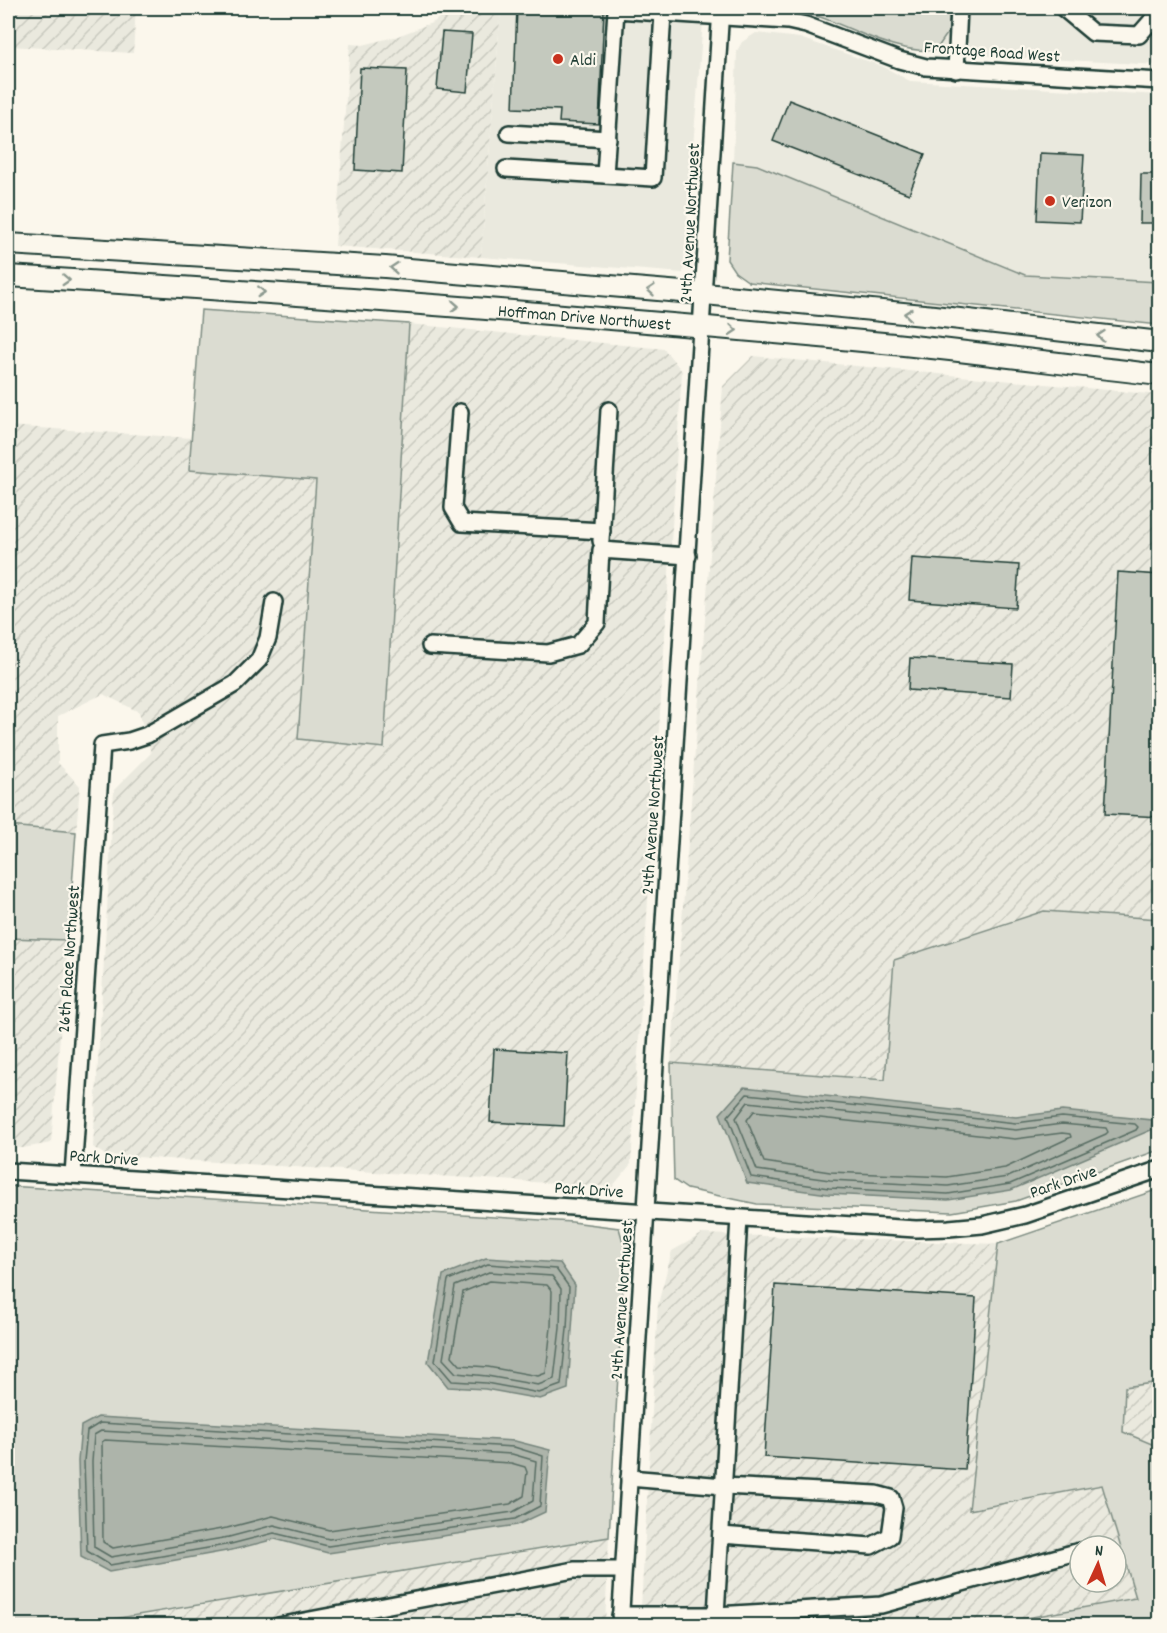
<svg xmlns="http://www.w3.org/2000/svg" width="1167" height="1633" font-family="Dekko,sans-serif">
	<defs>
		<pattern id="industrial-furrows" width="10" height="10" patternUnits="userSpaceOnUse" patternTransform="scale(1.5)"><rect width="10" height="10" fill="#eae9de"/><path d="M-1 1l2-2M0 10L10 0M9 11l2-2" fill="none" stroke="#c8c9bf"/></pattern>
	</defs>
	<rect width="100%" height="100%" fill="#fbf7ec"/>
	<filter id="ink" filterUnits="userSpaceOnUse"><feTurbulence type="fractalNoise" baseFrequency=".0167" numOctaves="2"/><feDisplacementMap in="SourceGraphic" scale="12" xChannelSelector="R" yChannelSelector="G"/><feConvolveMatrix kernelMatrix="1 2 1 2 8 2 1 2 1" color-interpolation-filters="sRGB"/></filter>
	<g filter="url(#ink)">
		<!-- built -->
		<g fill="#eae9de">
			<path d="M501 8H704L683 273 481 257Z"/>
			<path d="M949 8H1159V65L991 56 936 50 949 31Z"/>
			<path d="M756 33 800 38 882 66 910 81 1159 95V282L1025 275 757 165 733 162 737 51 742 42Z"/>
		</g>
		<!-- industrial -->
		<g fill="url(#industrial-furrows)" fill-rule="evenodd">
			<path d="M8 8H136L133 53 8 46Z"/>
			<path d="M451 8H501L481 257 335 246 350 44 363 45 398 36 434 22Z"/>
			<path d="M409 324 664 349 682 371 631 1164 612 1187 105 1155 93 1147 114 790 151 753 139 712 103 694 58 716V763L80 786 76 832 8 826V426L192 438 190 470 316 480 298 738 384 748Z"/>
			<path d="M753 356 1159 395V919L1044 911 886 1080 671 1063 723 386Z"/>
			<path d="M8 938 68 940 51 1143 23 1148 8 1147Z"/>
			<path d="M702 1234 998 1244 969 1509 1102 1485 1136 1599 989 1625 640 1626 658 1304 672 1251ZM1080 1546H1116V1582H1080Z"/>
			<path d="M1159 1382V1447L1123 1433 1125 1387Z"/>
			<path d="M609 1537 605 1625 77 1626 598 1540Z"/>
		</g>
		<!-- grass -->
		<g fill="#dbdcd1" stroke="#7d8c82" stroke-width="1.5">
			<path d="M779 8H949V31L936 50C897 54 857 30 820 17 807 12 792 10 779 8Z"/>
			<path d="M733 162 757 165 1025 275 1159 282V325L749 282 735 272 727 260Z"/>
			<path d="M201 310 409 324 384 748 298 739 316 480 189 470Z"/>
			<path d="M8 826 76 832 68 940 8 938Z"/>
			<path d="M1044 911 1159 919V1150L1016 1201 952 1212 757 1204 687 1189 674 1180 671 1063 885 1080 894 960Z"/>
			<path d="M8 1186 572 1222 619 1228 625 1249 609 1537 77 1625H8Z"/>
			<path d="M1159 1189V1382L1125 1387 1123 1432 1159 1447V1624L1150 1626 989 1625 1136 1598 1102 1485 969 1510 998 1244Z"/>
		</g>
		<!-- water -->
		<g fill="#adb4aa" stroke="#74847b" stroke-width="1.5">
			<path d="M744 1087 1016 1117 1062 1111 1152 1120 1151 1130 1011 1190 948 1200 828 1194 747 1183 720 1114Z"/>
			<path d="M486 1258 560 1263 575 1285 568 1389 540 1399 485 1389 448 1387 428 1362 443 1275Z"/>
			<path d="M98 1417 515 1441 550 1450 545 1512 517 1525 328 1553 275 1539 232 1550 109 1572 81 1557 78 1461 81 1426Z"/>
		</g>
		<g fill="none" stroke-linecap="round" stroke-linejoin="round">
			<!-- shore -->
			<g stroke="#586d63" stroke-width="1.5">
				<path d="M747 1094 1016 1123 1062 1117 1135 1124 1138 1127 1136 1130 1010 1184 948 1194 829 1188 751 1177 728 1116Z"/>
				<path d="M748 1102 1016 1130 1062 1124 1106 1128 1108 1132 1106 1134 1008 1177 948 1186 830 1180 757 1170 736 1118Z"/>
				<path d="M754 1111 1015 1139 1062 1133 1070 1134 1071 1137 1005 1168 947 1177 830 1172 764 1162 747 1120Z"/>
				<path d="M488 1264 556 1269 569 1287 567 1329 561 1385 539 1393 486 1383 452 1381 435 1361 448 1280Z"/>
				<path d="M489 1272 552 1276 561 1289 560 1328 554 1379 538 1385 487 1376 456 1373 443 1359 455 1286Z"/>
				<path d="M490 1281 547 1285 552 1291 551 1327 546 1373 538 1376 488 1367 460 1365 452 1356 463 1292Z"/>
				<path d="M100 1423 514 1447 543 1456 540 1506 515 1519 328 1546 274 1533 231 1544 110 1565 87 1551 84 1461 87 1431Z"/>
				<path d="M101 1431 512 1454 536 1461 533 1501 513 1512 329 1539 274 1525 229 1537 111 1557 94 1547 92 1462 94 1435Z"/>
				<path d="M105 1440 511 1463 525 1467 527 1472 524 1496 510 1504 329 1530 273 1516 227 1528 113 1548 103 1542 102 1442Z"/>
			</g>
		</g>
		<!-- building -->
		<g fill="#c4c9be" stroke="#1f3d34" stroke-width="1.5">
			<path d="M517 8 604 10 599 124 559 122 560 110 513 108Z"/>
			<path d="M442 32 472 34 467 92 437 89Z"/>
			<path d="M360 68 407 70 402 173 355 170Z"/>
			<path d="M789 100 925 154 909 194 773 141Z"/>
			<path d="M1040 153 1084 155 1080 222 1037 220Z"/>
			<path d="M1141 174H1160V223H1140Z"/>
			<path d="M912 558 1019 565 1016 608 909 600Z"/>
			<path d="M1118 572 1160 575V817L1105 814Z"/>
			<path d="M910 658 1013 664 1011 697 908 690Z"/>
			<path d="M494 1049 568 1053 564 1126 490 1122Z"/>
			<path d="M775 1285 976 1298 965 1470 764 1457Z"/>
		</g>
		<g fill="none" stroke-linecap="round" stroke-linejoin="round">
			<!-- minor casing -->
			<g stroke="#1f3d34" stroke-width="20">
				<g id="minor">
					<path d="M1063 8 1093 33 1139 35 1160 11"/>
					<path d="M956 70 959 8"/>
					<path d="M509 133 608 139"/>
					<path d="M506 169 653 178 663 13"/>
					<path d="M605 175 616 10 788 21 806 25 899 60 926 67 1160 81"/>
					<path d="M460 412 453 508 462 523 602 531"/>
					<path d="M601 541 609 410"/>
					<path d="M430 646 548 653 578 645 597 623 601 550 688 556"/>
					<path d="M8 1171 916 1229 949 1228 982 1225 1025 1215 1160 1169"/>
					<path d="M73 1175 102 745 129 741 147 735 235 684 259 660 268 638 274 602"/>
					<path d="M629 1478 724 1486 876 1494 891 1498 894 1508 890 1536 871 1546 721 1535"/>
					<path d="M620 1615H716L881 1605 1080 1551"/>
					<path d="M716 1615 739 1218"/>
					<path d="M278 1626 574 1570H623"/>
					<path d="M620 1626 721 8"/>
				</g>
			</g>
			<!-- major casing -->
			<g stroke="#1f3d34" stroke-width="24">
				<g id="major">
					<path d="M8 244 385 267 705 294 934 316 1160 342"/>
					<path id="s1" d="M8 276C303 294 599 316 894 344 983 353 1071 365 1160 375"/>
				</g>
			</g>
			<!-- minor -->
			<use href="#minor" stroke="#fbf7ec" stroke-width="15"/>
			<!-- major -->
			<use href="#major" stroke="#fbf7ec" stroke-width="20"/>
		</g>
		<!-- one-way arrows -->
		<defs><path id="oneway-chevron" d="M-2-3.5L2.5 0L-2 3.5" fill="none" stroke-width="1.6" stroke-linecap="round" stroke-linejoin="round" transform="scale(1.5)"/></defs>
		<g stroke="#8d9a90">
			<use href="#oneway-chevron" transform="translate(394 268) rotate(-175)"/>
			<use href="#oneway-chevron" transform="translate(66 280) rotate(3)"/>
			<use href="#oneway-chevron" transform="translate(651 290) rotate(-175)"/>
			<use href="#oneway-chevron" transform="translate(261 292) rotate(3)"/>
			<use href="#oneway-chevron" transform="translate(455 306) rotate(4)"/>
			<use href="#oneway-chevron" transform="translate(908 314) rotate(-174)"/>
			<use href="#oneway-chevron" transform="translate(733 330) rotate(5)"/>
			<use href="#oneway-chevron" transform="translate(1101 336) rotate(-174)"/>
		</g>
	</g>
	<!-- markers -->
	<g fill="#c8321e" stroke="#fbf7ec" stroke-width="2">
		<circle cx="558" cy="59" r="6"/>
		<circle cx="1050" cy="201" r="6"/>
	</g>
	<g text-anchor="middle" stroke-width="4.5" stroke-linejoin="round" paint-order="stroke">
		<!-- street labels -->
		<g font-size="18" fill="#1f3d34" stroke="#fbf7ec">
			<text transform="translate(992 51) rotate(4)" y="6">Frontage Road West</text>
			<text transform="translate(689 223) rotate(-87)" y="6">24th Avenue Northwest</text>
			<text dy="6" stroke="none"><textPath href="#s1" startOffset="578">Hoffman Drive Northwest</textPath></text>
			<text transform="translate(652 815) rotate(-86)" y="6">24th Avenue Northwest</text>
			<text transform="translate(68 959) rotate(-86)" y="6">26th Place Northwest</text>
			<text transform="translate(104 1157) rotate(4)" y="6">Park Drive</text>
			<text transform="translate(1063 1181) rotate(-19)" y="6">Park Drive</text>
			<text transform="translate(589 1189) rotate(4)" y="6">Park Drive</text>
			<text transform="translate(621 1300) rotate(-86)" y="6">24th Avenue Northwest</text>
		</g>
		<!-- poi labels -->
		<g font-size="18" fill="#1f3d34" stroke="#fbf7ec" text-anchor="start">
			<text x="570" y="65">Aldi</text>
			<text x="1062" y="207">Verizon</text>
		</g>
	</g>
	<!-- margin -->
	<rect width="1167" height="1633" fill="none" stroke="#fbf7ec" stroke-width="30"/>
	<rect x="15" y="15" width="1137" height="1603" fill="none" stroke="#1f3d34" stroke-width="2" filter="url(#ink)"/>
	<!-- north arrow -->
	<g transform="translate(1098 1564) rotate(4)"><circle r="28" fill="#fbf7ec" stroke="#a3ada2" stroke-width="1.5"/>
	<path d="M0-4.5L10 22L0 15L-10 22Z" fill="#c8321e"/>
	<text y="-9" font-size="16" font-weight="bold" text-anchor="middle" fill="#1f3d34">N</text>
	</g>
</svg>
